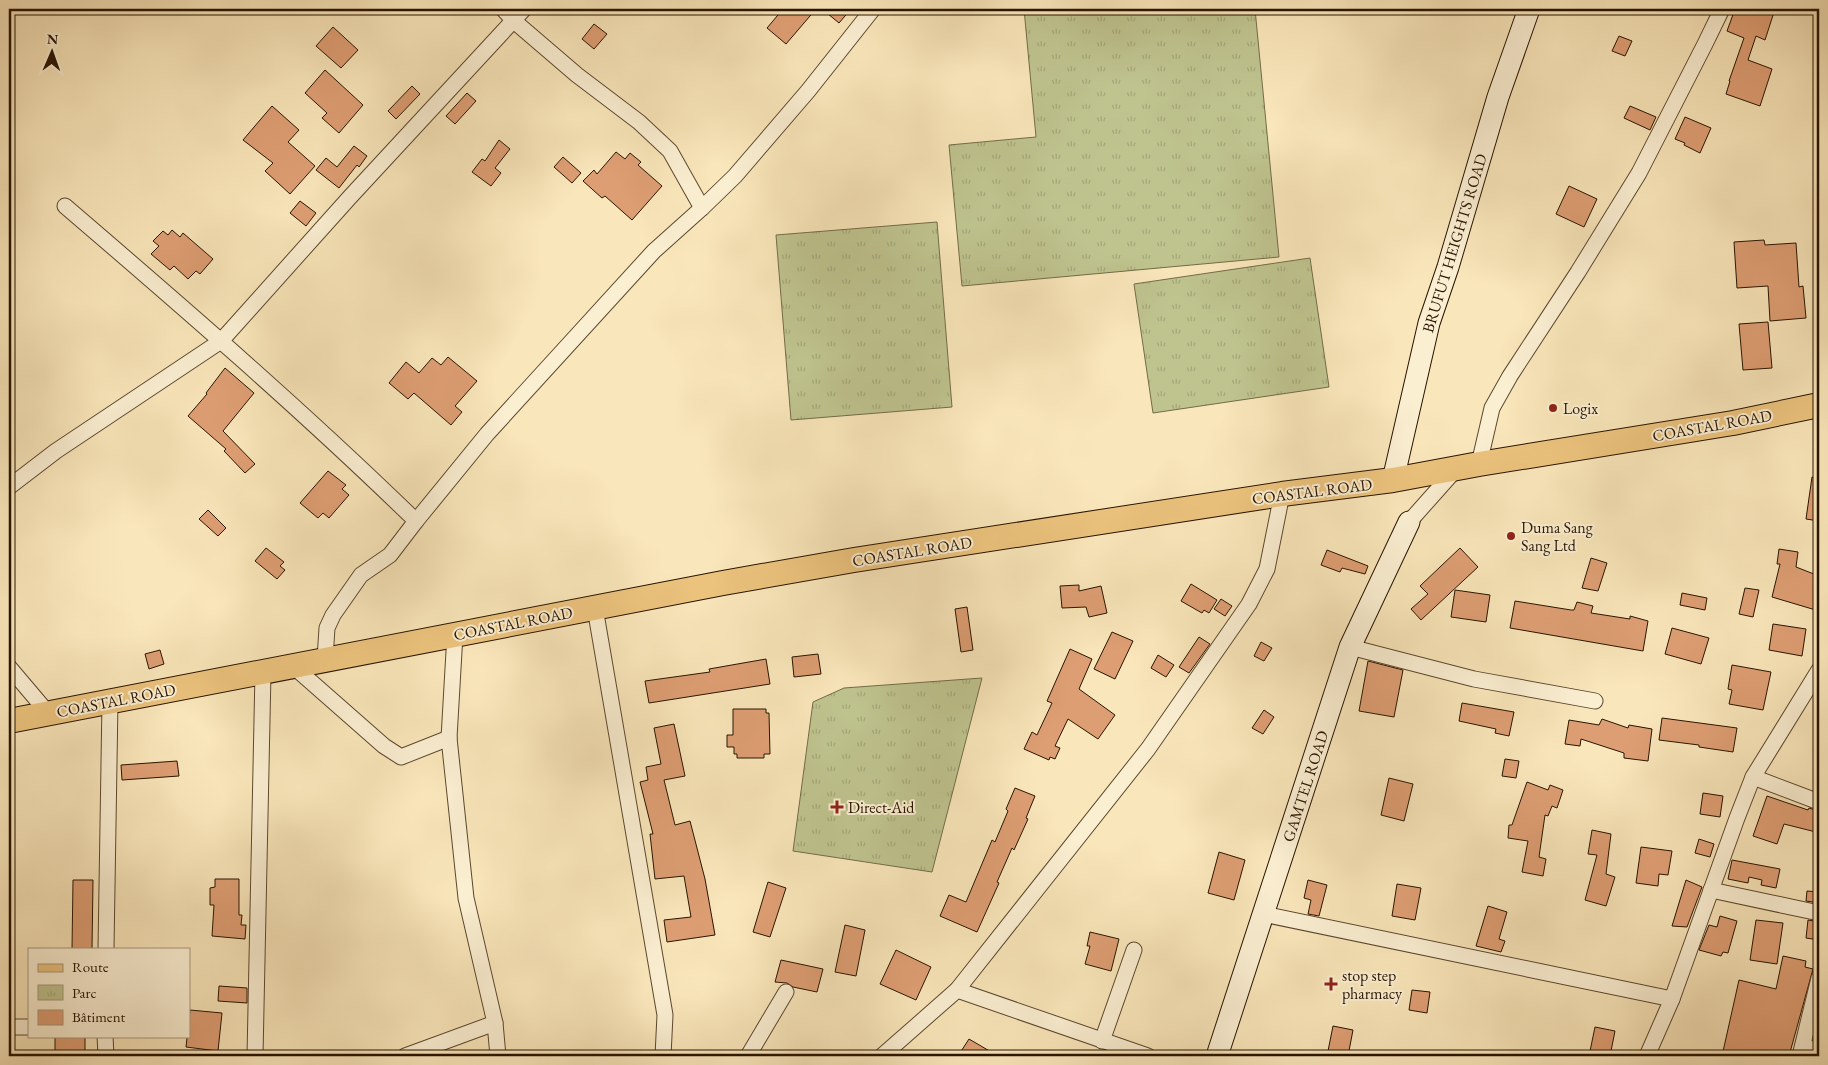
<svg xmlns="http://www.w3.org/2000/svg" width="1828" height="1065" font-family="'EB Garamond',serif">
	<defs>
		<pattern id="park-tufts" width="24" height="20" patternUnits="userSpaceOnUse" patternTransform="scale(1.25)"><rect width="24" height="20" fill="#bfc48f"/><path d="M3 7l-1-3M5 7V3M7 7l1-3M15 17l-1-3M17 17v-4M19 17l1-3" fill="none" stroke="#a4a87a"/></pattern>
	</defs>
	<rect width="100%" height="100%" fill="#f9e6ba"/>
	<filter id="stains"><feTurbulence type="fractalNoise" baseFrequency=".004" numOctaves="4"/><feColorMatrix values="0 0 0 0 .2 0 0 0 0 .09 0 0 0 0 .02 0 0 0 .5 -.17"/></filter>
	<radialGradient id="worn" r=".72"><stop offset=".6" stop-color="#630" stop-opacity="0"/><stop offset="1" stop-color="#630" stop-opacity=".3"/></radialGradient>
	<!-- park -->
	<g fill="url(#park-tufts)" stroke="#746c48">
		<path d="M1024 9H1255L1279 257 962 286 949 145 1036 137Z"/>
		<path d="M937 222 952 407 791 420 776 235Z"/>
		<path d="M1310 258 1329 387 1153 413 1134 284Z"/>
		<path d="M982 678 932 872 793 851 813 702 844 688Z"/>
	</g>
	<!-- building -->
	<g fill="#de9e73" stroke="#281400">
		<path d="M783 9H816L786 44 767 28Z"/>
		<path d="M822 9H851L839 23Z"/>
		<path d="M1735 9H1775L1765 40 1756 36 1748 60 1772 69 1760 106 1726 94 1730 81H1729L1744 38 1727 31Z"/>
		<path d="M594 24 607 34 594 49 582 39Z"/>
		<path d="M333 27 358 50 341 68 316 46Z"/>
		<path d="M1619 36 1632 41 1625 56 1612 51Z"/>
		<path d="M325 70 363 105 339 133 322 118 327 113 305 93Z"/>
		<path d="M412 86 420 94 396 119 388 111Z"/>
		<path d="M467 93 476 101 455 124 446 116Z"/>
		<path d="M272 106 299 130 288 142 315 166 290 194 265 171 273 163 243 140Z"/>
		<path d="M1630 106 1656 117 1650 130 1624 118Z"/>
		<path d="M1685 117 1711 128 1700 153 1684 145 1685 143 1675 139Z"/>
		<path d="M499 140 510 149 495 168 501 173 491 186 472 172 482 159 485 161Z"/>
		<path d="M354 146 367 156 359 167 357 165 339 188 316 170 326 158 337 167Z"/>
		<path d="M616 152 625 159 630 153 641 162 638 165 662 186 632 220 605 196 602 198 583 181 594 170 597 174Z"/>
		<path d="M563 157 581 173 572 183 554 167Z"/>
		<path d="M1569 186 1597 199 1584 227 1556 214Z"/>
		<path d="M300 201 316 213 306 226 290 213Z"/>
		<path d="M172 230 180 237 183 233 213 259 200 274 196 271 188 279 174 266 170 270 151 254 159 246 153 241 163 231 168 235Z"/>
		<path d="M1764 240 1765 245 1796 243 1799 287 1803 286 1806 318 1770 321 1768 286 1737 288 1734 242Z"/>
		<path d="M1768 322 1772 368 1743 370 1739 324Z"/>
		<path d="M448 357 477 381 455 406 462 412 451 425 414 393 408 399 389 383 406 362 419 373 432 358 441 365Z"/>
		<path d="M225 368 254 393 223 431 255 464 245 473 224 451 226 449 188 416 207 394 206 393Z"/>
		<path d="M328 471 346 485 342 489 349 495 329 518 323 513 318 518 300 503Z"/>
		<path d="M1812 477 1819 478V521L1806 519Z"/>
		<path d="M208 510 226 528 218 536 199 519Z"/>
		<path d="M266 548 284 562 280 566 285 570 277 579 255 561Z"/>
		<path d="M1460 548 1478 567 1421 620 1411 609 1428 594 1420 586Z"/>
		<path d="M1779 549 1798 552 1796 567 1819 576V611L1772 597 1780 564H1777Z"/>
		<path d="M1327 550 1368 566 1365 574 1342 568 1340 572 1321 565Z"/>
		<path d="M1591 558 1607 563 1598 591 1582 588Z"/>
		<path d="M1191 584 1217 600 1209 613 1204 610 1202 613 1181 601Z"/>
		<path d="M1079 585V591L1101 586 1107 613 1089 617 1086 607 1062 608 1060 586Z"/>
		<path d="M1745 588 1759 590 1753 617 1739 614Z"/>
		<path d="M1455 590 1490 595 1486 622 1451 617Z"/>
		<path d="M1682 593 1707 598 1705 610 1680 605Z"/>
		<path d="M1221 599 1232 606 1225 616 1214 609Z"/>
		<path d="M1515 601 1571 610H1574L1577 602 1593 606 1591 613 1630 619V616L1648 621 1643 651 1510 628Z"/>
		<path d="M967 607 973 650 961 652 955 609Z"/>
		<path d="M1773 624 1806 629 1802 656 1769 650Z"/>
		<path d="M1672 628 1709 638 1701 664 1665 654Z"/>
		<path d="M1112 632 1133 641 1115 679 1094 669Z"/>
		<path d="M1199 637 1210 644 1189 673 1179 667Z"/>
		<path d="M1261 642 1272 648 1264 661 1254 656Z"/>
		<path d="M1070 649 1092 659 1079 689 1115 715 1098 739 1068 719 1055 746 1060 748 1055 759 1050 757 1049 760 1024 749 1032 732 1037 735 1052 703 1047 701Z"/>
		<path d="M160 650 164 664 149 669 145 654Z"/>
		<path d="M818 654 821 674 794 677 792 657Z"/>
		<path d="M1158 655 1174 665 1166 677 1151 668Z"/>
		<path d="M766 659 770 684 649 703 645 681 710 672 709 669Z"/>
		<path d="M1368 661 1403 670 1394 717 1359 711Z"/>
		<path d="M1732 665 1771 672 1763 710 1729 704 1732 690 1728 689Z"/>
		<path d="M1462 703 1514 712 1509 736 1495 733 1496 729 1459 721Z"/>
		<path d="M733 709H766V713H769L770 754H764V758H737V754H734V747H727V735H733Z"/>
		<path d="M1264 710 1274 717 1263 734 1252 728Z"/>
		<path d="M1662 718 1737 728 1733 752 1699 747V745L1659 740Z"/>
		<path d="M1602 719 1628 728 1629 725 1652 729 1648 761 1624 758V753L1581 739 1580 746 1565 744 1569 720 1599 725Z"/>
		<path d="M674 724 685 776 664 780 675 825 690 821 705 879 715 935 667 942 664 920 691 917 684 876 655 879 650 834H653L640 782 648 780 646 767 661 764 654 728Z"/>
		<path d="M1505 759 1519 761 1516 778 1502 776Z"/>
		<path d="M177 761 179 776 122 780 121 765Z"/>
		<path d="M1389 778 1413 784 1404 821 1381 815Z"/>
		<path d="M1527 782 1548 790 1550 785 1563 790 1557 808 1552 806 1548 816 1545 815 1539 857 1546 859 1543 876 1522 872 1528 841 1508 838 1509 825H1512Z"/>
		<path d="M1015 788 1035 796 1026 818 1028 819 1014 850 1012 848 997 882 999 883 977 932 940 916 949 895 966 902 992 840 995 842 1008 811 1006 809Z"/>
		<path d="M1703 793 1723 796 1720 817 1700 814Z"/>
		<path d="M1767 796 1808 810 1809 808 1819 811 1816 832 1784 824 1777 844 1753 836Z"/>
		<path d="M1592 830 1611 834 1606 874 1615 877 1606 906 1585 900 1597 855 1588 854Z"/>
		<path d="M1699 839 1714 844 1710 857 1695 853Z"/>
		<path d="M1641 847 1672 851 1668 875 1659 874 1658 886 1636 883Z"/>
		<path d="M1219 852 1245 860 1234 900 1208 893Z"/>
		<path d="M1732 860 1780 869 1776 888 1761 885 1762 880 1749 877 1748 883 1728 879Z"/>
		<path d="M215 879H239V915H242L241 925H246L245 939 212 936 214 905H210V888L215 887Z"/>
		<path d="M73 880H93L92 949H72Z"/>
		<path d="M1308 880 1327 885 1319 916 1308 914 1311 900 1304 898Z"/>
		<path d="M1686 880 1702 887 1687 927 1672 926Z"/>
		<path d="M768 882 786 888 770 937 753 932Z"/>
		<path d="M1397 884 1421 888 1415 920 1392 916Z"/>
		<path d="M1807 891 1819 892V903L1806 901Z"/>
		<path d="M1488 906 1507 912 1499 939 1505 941 1501 952 1476 946Z"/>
		<path d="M1720 916 1737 921 1728 953 1723 952 1721 956 1699 950 1709 925 1717 927Z"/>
		<path d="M1756 920 1783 923 1777 964 1750 960Z"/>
		<path d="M1808 920 1819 922V940L1806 938Z"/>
		<path d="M845 925 865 930 856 976 835 972Z"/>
		<path d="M1090 932 1119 939 1111 971 1085 964 1090 946H1087Z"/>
		<path d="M896 950 931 967 916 1000 880 984Z"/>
		<path d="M1783 956 1806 961 1805 967 1813 969 1789 1056H1722L1739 980 1776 989Z"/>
		<path d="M781 960 823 969 817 992 793 987 787 983 775 982Z"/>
		<path d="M219 986 247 988V1003L218 1001Z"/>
		<path d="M1412 990 1430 992 1427 1013 1409 1010Z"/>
		<path d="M190 1010 222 1013 218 1051 186 1047Z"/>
		<path d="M1333 1026 1353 1030 1348 1056H1327Z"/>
		<path d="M1595 1027 1615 1031 1610 1056H1589Z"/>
		<rect x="55" y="1036" width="30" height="20"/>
		<path d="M969 1039 998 1056H958Z"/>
	</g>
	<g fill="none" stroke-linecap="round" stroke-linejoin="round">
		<!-- street casing -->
		<g stroke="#5c482e" stroke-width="17">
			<g id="street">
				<path d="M503 9 514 21 577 75 639 122 670 151 702 208"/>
				<path d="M65 206C184 308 303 411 416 521L390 555 361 575 333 615 327 628 325 659"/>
				<path d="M1479 464 1492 408 1510 376 1578 272 1639 173 1705 44 1722 9"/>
				<path d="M9 487 56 451 221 341 350 197 524 9"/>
				<path d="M416 521 487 434 654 251 702 208 735 176 808 91 873 9"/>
				<path d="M1409 522 1457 468"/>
				<path d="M595 608 665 1015 663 1056"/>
				<path d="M455 634 449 738 466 898 495 1023 498 1056"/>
				<path d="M1350 647 1474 679 1595 701"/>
				<path d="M293 666 384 746 401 757 449 738"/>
				<path d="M9 667 48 713"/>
				<path d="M1753 777 1819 802"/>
				<path d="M1711 890 1819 913"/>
				<path d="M1263 914 1672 999"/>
				<path d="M106 949 110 701"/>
				<path d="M957 990 1148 1056"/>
				<path d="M9 1027H29"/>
				<path d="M105 1036 106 1056"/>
				<path d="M1102 1041 1134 950"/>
				<path d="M1803 1045 1819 1053"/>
				<path d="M255 1056 263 672"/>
				<path d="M405 1056 495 1023"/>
				<path d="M748 1056 786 992"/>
				<path d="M882 1056 957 990 1148 749 1249 604 1267 569 1282 494"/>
				<path d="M1647 1056 1672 999 1737 818 1753 777 1819 670"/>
				<path d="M1800 1056 1819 978"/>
			</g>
		</g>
		<!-- secondary casing -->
		<g stroke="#281400" stroke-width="23">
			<g id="secondary">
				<path d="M1393 480 1429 323 1448 267 1498 97 1529 9"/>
				<path d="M1217 1056 1350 647 1409 522"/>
			</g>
		</g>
		<!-- primary casing -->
		<g stroke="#281400" stroke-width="26">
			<path id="primary" d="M9 721 723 583 854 560 1282 494 1393 480 1479 464 1733 423 1819 405"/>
		</g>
		<!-- street -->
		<use href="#street" stroke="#fbefd2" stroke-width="15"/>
		<!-- secondary -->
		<use href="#secondary" stroke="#fbefd2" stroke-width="21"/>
		<!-- primary -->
		<use href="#primary" stroke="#ecc37d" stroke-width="24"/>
	</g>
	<!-- markers -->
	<g fill="#8f2418" stroke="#fbefd2" stroke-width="2">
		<circle cx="1553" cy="408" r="5"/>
		<circle cx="1511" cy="536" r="5"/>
		<path d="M834.5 799.5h5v5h5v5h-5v5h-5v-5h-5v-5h5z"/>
		<path d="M1328.5 976.5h5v5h5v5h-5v5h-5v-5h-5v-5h5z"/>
	</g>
	<g text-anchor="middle" stroke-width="4" stroke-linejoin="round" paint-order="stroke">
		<!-- street labels -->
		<g font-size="16" fill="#281400" stroke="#fbefd2">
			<text transform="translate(1454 243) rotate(-73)" y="6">BRUFUT HEIGHTS ROAD</text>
			<text transform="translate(1712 425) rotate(-10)" y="6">COASTAL ROAD</text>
			<text transform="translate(1312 491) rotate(-7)" y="6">COASTAL ROAD</text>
			<text transform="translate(912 551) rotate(-9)" y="6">COASTAL ROAD</text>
			<text transform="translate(513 623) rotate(-11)" y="6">COASTAL ROAD</text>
			<text transform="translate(116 700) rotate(-11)" y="6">COASTAL ROAD</text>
			<text transform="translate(1305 786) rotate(-72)" y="6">GAMTEL ROAD</text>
		</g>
		<!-- poi labels -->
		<g font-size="16" fill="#281400" stroke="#fbefd2" text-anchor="start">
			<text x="1563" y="414">Logix</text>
			<text x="1521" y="533">Duma Sang<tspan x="1521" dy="18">Sang Ltd</tspan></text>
			<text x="848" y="813">Direct-Aid</text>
			<text x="1342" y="981">stop step<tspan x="1342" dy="18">pharmacy</tspan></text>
		</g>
	</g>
	<!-- margin -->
	<rect width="1828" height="1065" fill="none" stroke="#f9e6ba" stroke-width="30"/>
	<rect x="10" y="10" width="1808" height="1045" fill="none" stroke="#281400" stroke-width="2.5"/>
	<rect x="15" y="15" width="1798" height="1035" fill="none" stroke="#281400"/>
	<!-- legend -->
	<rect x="28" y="948" width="162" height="90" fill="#fbefd2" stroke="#a7977e"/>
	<rect x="38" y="964" width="25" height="8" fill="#ecc37d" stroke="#a7977e"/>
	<text x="72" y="972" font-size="15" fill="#281400">Route</text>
	<rect x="38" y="985" width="25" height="15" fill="url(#park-tufts)" stroke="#a7977e"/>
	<text x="72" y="998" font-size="15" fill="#281400">Parc</text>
	<rect x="38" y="1010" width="25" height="15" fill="#de9e73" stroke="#a7977e"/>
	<text x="72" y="1022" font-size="15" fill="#281400">Bâtiment</text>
	<!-- north arrow -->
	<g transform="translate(52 52) rotate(2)" stroke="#fbefd2" stroke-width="4" paint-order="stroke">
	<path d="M0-4L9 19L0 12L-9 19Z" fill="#281400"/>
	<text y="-8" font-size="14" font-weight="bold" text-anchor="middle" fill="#281400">N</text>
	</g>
	<rect width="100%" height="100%" filter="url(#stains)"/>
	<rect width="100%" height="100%" fill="url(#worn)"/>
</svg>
